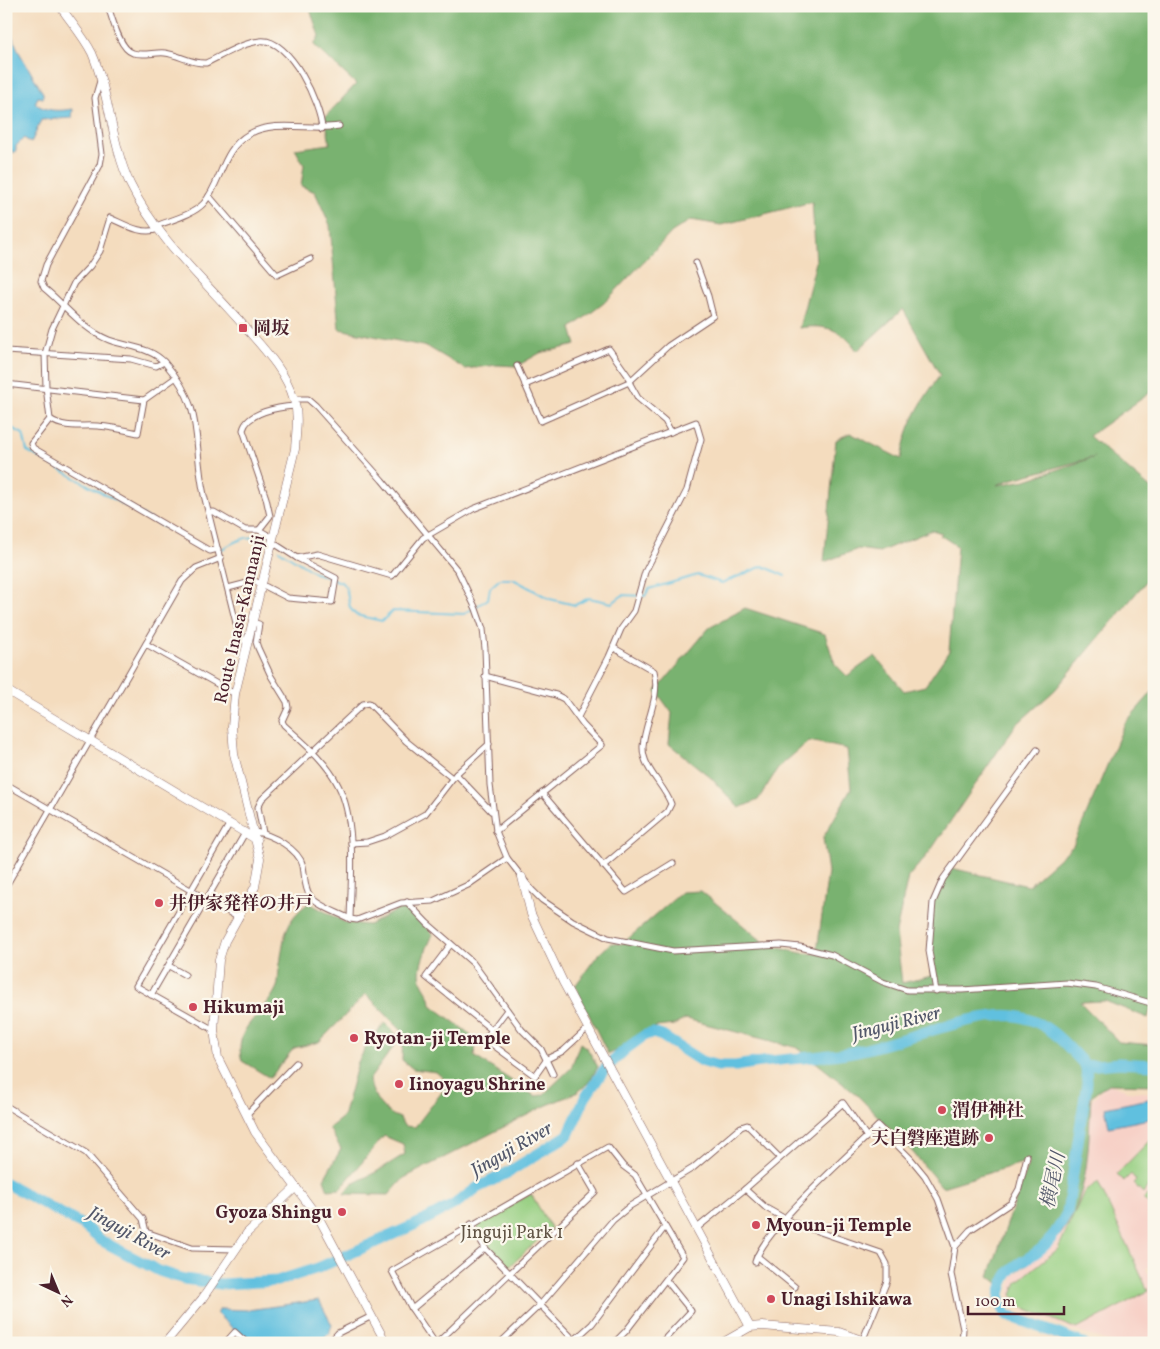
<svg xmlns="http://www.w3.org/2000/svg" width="1160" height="1349" font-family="Vollkorn,'Noto Serif JP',serif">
	<rect width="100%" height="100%" fill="#fbf7ec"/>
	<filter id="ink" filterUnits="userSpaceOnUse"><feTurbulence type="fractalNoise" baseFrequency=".02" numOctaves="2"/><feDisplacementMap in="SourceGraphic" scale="10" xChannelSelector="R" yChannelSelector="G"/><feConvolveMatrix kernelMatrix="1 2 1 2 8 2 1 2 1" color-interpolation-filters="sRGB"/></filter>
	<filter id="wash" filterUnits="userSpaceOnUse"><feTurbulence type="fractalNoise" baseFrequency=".0096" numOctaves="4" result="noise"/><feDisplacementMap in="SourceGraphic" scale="20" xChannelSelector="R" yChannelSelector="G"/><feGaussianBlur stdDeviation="1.12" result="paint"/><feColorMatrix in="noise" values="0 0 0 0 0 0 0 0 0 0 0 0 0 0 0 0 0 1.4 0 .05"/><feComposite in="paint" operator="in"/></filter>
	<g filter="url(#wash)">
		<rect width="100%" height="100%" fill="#f4dcbe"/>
		<!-- built -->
		<path fill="#f7d1c7" d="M1109 1084 1128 1091 1154 1093V1266L1146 1268 1154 1287V1343H1114L1068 1329 1018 1307 1009 1294 1013 1276 1054 1242 1073 1216 1092 1099Z"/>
		<!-- green -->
		<g fill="#97cf82" stroke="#707756">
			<path d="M1154 1136V1203L1150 1206 1143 1199 1151 1192 1147 1188 1143 1193 1133 1183 1136 1180 1131 1174 1124 1181 1117 1174Z"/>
			<path d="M1098 1182 1148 1291 1077 1329 1022 1307 1012 1295 1017 1282 1058 1249 1084 1192Z"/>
			<path d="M531 1194 551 1228 509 1267 488 1246 476 1225Z"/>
		</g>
		<!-- forest -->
		<g fill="#79b270" stroke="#62684e" fill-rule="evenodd">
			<path d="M309 6H1154V390L1089 436 1154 491V579H1148L1055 690 1015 726 929 853 908 877 896 932 902 983 932 976 929 947 933 902 951 868 1028 886 1073 846 1125 723 1154 690V997L1148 1018 1105 1001 1080 1002 1119 1042 1154 1045V1085L1109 1084 1091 1096C1088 1144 1091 1204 1054 1242 1039 1258 1017 1270 999 1284L989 1276 1029 1161 942 1187 910 1149 857 1095 798 1048 686 1019 674 1025 656 1027 638 1036 628 1047 608 1054 575 986 597 956 611 943 622 944 682 892 701 891 767 945 801 953 823 954 817 951 828 872 823 838 851 789 847 749 809 741 779 767 758 800 739 808 710 777 669 744 672 713 656 691 709 628 745 608 825 634 835 664 847 676 875 656 904 691 925 686 949 651 957 546 940 535 942 533 932 530 879 552 858 549 824 562 836 440 850 433 901 459C907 423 920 404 940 375L903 309 857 351C843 329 824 324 799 328L816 262 812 202 721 225 691 220 672 232 604 303 571 328 576 345 540 353 517 366 497 365 465 369 428 347 339 329 330 225 315 192 301 186 304 165 295 149 330 144 325 117 356 84 314 45 319 36ZM1095 457 1026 480 997 485 1009 480Z"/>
			<path d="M309 903 346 923 369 925 406 905 433 934C428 947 417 965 421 980 424 989 431 994 431 1005L466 1031 477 1042 474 1056 535 1096 543 1095 571 1068 580 1043 587 1048 598 1067 589 1082 578 1092 545 1106 404 1178 389 1195 344 1194 352 1184 376 1172 405 1154 403 1144 384 1136 340 1189 328 1190 324 1179 341 1149 329 1128 343 1117 358 1062 370 1040 385 1023 400 1038 369 1080C374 1098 382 1112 400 1118L404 1126 415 1127 449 1083 436 1072 413 1069 402 1060 403 1032 366 994 319 1042 294 1048 270 1078 242 1061C232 1026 263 1017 276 989 279 984 278 976 279 970 284 942 282 921 309 903Z"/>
		</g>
		<!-- water -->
		<g fill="#60c0df" stroke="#557085">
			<path d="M6 22 19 52 43 93V98L38 97 35 103C45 112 61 111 73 109L72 118 41 120 31 143 24 138 16 146V151L13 153 11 149 10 156H6V113L11 93 6 70Z"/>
			<path d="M1154 1098V1118L1109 1127 1105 1108Z"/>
			<path d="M319 1300 332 1325 329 1333 320 1343H249L217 1314 220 1309 248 1310Z"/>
		</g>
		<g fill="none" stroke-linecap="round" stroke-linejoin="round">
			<!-- stream -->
			<g stroke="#60c0df" stroke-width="2">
				<path d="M6 425 23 434 27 451 165 528"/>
				<path d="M220 550C235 542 250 531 266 542"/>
				<path d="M279 550 315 573 341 582 346 587 350 608 356 615 382 621 393 611 464 614 488 599 490 588 500 579H513L550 599 575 605 589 598 612 603 623 595 645 596 649 589 698 575 722 583 763 566 785 576"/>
			</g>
			<!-- river -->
			<g stroke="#60c0df" stroke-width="11">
				<path d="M6 1183 84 1226 102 1241 159 1271 184 1279 221 1284 277 1281 318 1268 423 1221 455 1204 477 1188 507 1173 568 1135 585 1098 604 1070 626 1049 645 1035 653 1033 662 1036 701 1061 718 1066H736C776 1058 817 1059 857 1051 901 1043 981 1008 1021 1017 1051 1024 1066 1045 1086 1066L1119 1063 1154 1065"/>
				<path d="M1082 1343 1007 1315C1000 1305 998 1299 1002 1287 1009 1262 1025 1263 1042 1248 1053 1239 1060 1225 1067 1213L1087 1083 1086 1066"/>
			</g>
		</g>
	</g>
	<g filter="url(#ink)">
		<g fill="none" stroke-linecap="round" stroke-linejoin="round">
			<!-- street casing -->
			<g stroke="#86615e" stroke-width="7">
				<g id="street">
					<path d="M108 6C112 18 120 50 133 53 143 56 155 52 165 53 180 55 191 64 206 63 223 55 242 43 260 41 290 37 321 105 322 129"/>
					<path d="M100 81 95 98 102 154 100 165 46 265 41 281 44 288C65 305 83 330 109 340 128 347 151 347 165 363 206 410 192 441 204 495 215 540 227 586 238 631L247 645"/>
					<path d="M209 196 277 275 311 259"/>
					<path d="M156 226C171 220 193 215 204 203 222 181 222 149 249 134 276 119 310 131 339 126"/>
					<path d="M158 229C143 236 124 224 110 218L100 251 90 266 74 283 52 329 45 354 46 387 50 419 31 443 33 448 210 551 218 549"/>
					<path d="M6 351 131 359 156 366 164 362"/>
					<path d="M517 366 541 421 629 382"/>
					<path d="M6 384 144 400 175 378"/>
					<path d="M525 385 609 349 631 380"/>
					<path d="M294 399H308L316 406 382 480 458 571 476 609 483 629 485 649 490 785 496 831 507 858 532 890 542 900 573 921 608 938 673 951 781 945 800 947 832 955 883 982 907 990H962L1067 983 1096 987 1154 1004"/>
					<path d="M50 419C65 429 80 425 97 426 111 427 125 430 138 433L144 400"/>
					<path d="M671 432 665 421 638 398 629 382 668 346 713 316 708 296 696 263"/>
					<path d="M209 512H214L245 530H259"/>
					<path d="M273 538 259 530 270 516 266 498 243 430C247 412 279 407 295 406"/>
					<path d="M272 542 297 558 317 554 392 576 423 538 473 509 696 422 701 439 687 490 645 572 634 611 621 629 609 657 578 717"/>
					<path d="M228 588 255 581 288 598 332 602 336 578 297 558"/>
					<path d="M252 622 259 624 256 642 258 648 271 676 287 702 288 708 282 721 284 725C304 743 326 761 338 785 357 821 351 880 350 919"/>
					<path d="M146 644 235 694"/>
					<path d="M485 676 556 695 564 699 583 725 602 745 496 831"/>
					<path d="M456 774 491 811"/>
					<path d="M6 784 239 918"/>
					<path d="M542 793 626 892 673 863"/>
					<path d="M255 832C271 834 299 849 303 866 305 876 304 887 310 896 317 906 339 913 350 919L357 920 401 903 433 901 468 885 507 858"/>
					<path d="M263 833 258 807 262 799 363 704 369 703 406 741 452 778"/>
					<path d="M351 843 367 842 385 836 425 814 456 774 489 744"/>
					<path d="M603 866 667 812 671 804C664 784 642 769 643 746 645 721 661 697 654 671L614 648"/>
					<path d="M6 886 182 581 196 568 221 558"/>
					<path d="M407 902 427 923 473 963 522 1030 541 1049 553 1074"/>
					<path d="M451 944 426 977 492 1030"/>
					<path d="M169 966 185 975"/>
					<path d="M936 991 929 951 933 902 943 879 1037 750"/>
					<path d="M151 995 245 833"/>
					<path d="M507 1010 485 1039 535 1076 547 1059 563 1051 588 1028"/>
					<path d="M214 1030 136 986 230 823"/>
					<path d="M6 1106 86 1153 143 1219 146 1232 192 1248 235 1249"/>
					<path d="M246 1115 296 1063"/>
					<path d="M745 1189 843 1103 867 1137"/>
					<path d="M471 1224 485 1248 577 1343"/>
					<path d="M697 1228 745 1189 766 1208 791 1222 881 1253 887 1264V1281L863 1339"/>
					<path d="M955 1247 970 1230 1011 1203 1019 1189 1027 1156"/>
					<path d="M757 1256 795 1287"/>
					<path d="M755 1262C764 1229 850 1154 878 1126L911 1159 925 1176 938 1199 955 1247 951 1274 963 1329 962 1343"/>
					<path d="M412 1309 485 1248"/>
					<path d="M225 1343 235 1332 247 1343"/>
					<path d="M329 1343 338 1333 372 1316"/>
					<path d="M435 1343 412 1309 392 1271 608 1147 623 1166 635 1175 683 1257 626 1331 614 1343"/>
					<path d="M437 1343 595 1192 578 1163"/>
					<path d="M500 1343 540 1305 613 1220 630 1206 693 1168 741 1127 747 1125 780 1158"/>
					<path d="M571 1343 592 1324 665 1227"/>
					<path d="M661 1343 691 1311 666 1280"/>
				</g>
			</g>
			<!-- secondary casing -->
			<g stroke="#86615e" stroke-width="9">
				<g id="secondary">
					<path d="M60 6C70 21 84 37 92 53 110 95 111 143 130 184 156 238 205 281 244 326 263 348 286 371 294 400 299 416 296 433 295 449L235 694 232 727 234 754 260 859 255 887 225 941 219 960 214 1030 218 1058 255 1132 320 1220 386 1343"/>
					<path d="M6 690 257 840"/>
					<path d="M522 877 531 914 563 982 750 1327"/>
					<path d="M165 1343 202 1299 247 1233 296 1187"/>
					<path d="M722 1343 750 1327 762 1326 839 1332 870 1343"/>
				</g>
			</g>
			<!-- street -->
			<use href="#street" stroke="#fff" stroke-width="5"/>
			<!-- secondary -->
			<use href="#secondary" stroke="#fff" stroke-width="8"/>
		</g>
	</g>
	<!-- markers -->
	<g fill="#d1495b" stroke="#fbf7ec" stroke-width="2">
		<rect x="238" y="323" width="10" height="10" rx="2.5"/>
		<circle cx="159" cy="903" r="5"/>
		<circle cx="193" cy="1007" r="5"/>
		<circle cx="354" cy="1038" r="5"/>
		<circle cx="399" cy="1084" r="5"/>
		<circle cx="942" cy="1110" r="5"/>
		<circle cx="989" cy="1138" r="5"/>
		<circle cx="342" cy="1212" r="5"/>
		<circle cx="756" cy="1225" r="5"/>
		<circle cx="771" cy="1299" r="5"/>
	</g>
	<g text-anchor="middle" stroke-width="4.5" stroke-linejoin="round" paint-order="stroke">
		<!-- poi labels -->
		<g font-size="18" font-weight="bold" fill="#4a1f2b" stroke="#fbf7ec" text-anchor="start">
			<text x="253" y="334">岡坂</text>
			<text x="169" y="909">井伊家発祥の井戸</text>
			<text x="203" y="1013">Hikumaji</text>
			<text x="364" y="1044">Ryotan-ji Temple</text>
			<text x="409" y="1090">Iinoyagu Shrine</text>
			<text x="952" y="1116">渭伊神社</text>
			<text x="979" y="1144" text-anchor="end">天白磐座遺跡</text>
			<text x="332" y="1218" text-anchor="end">Gyoza Shingu</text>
			<text x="766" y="1231">Myoun-ji Temple</text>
			<text x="781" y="1305">Unagi Ishikawa</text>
		</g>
		<!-- street labels -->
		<g font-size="18" fill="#4a1f2b" stroke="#fbf7ec">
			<text transform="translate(239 619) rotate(-77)" y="6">Route Inasa-Kannanji</text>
		</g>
		<!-- park labels -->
		<g font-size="18" fill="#615445" stroke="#fbf7ec">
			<text x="512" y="1238">Jinguji Park 1</text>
		</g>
		<!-- water labels -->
		<g font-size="19" font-style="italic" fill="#52576a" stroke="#fbf7ec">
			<text transform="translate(896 1022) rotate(-14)" y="7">Jinguji River</text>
			<text transform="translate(511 1148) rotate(-30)" y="7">Jinguji River</text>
			<text transform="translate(1052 1180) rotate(-78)" y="7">横尾川</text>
			<text transform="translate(130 1232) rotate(29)" y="7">Jinguji River</text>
		</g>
	</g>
	<!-- margin -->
	<rect width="1160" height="1349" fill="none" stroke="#fbf7ec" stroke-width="25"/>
	<!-- north arrow -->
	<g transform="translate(58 1292) rotate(136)" stroke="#fbf7ec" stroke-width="4" paint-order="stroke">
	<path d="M0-4L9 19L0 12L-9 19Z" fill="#4a1f2b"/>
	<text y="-8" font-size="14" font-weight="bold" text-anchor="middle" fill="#4a1f2b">N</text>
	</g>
	<!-- scale -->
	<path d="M968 1306v8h96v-8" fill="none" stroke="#4a1f2b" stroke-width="2.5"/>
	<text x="975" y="1306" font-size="15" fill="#4a1f2b" stroke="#fbf7ec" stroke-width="4" paint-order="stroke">100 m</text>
</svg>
